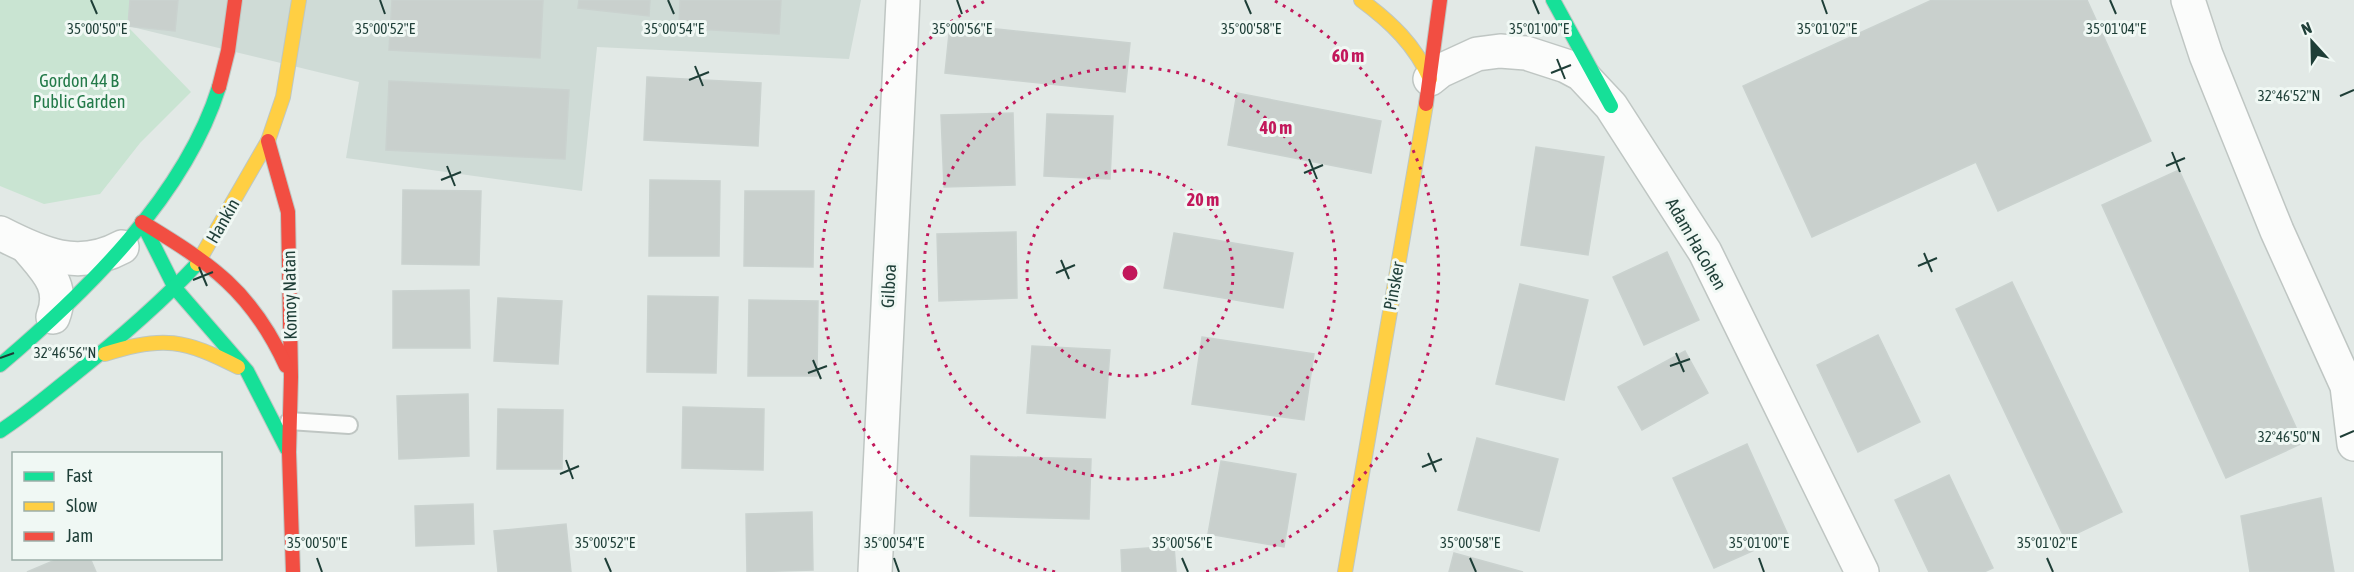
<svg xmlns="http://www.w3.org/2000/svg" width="2354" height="572" font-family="'Asap Condensed',sans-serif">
	<rect width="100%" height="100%" fill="#e2e9e6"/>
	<!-- built -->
	<path fill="#cfdbd6" d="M130 0H861L849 59 597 47 582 191 346 158 359 82 128 26Z"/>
	<!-- green -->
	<path fill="#c9e4d2" d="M0 0H130L128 27 191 92 140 143 100 194 44 204 0 186Z"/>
	<!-- building -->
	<g fill="#c9d0cd" stroke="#cad2cf" stroke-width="1.5">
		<path d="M130 0H178L175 31 128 26Z"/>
		<path d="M392 0H543L540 58 389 50Z"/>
		<path d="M579 0H650L649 16 578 8Z"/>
		<path d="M680 0H781L779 34 679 28Z"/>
		<path d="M1932 0H2087L2151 141 1998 211 1976 162 1812 237 1743 86Z"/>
		<path d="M950 24 1130 43 1125 92 945 73Z"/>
		<path d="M647 77 761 83 758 146 644 140Z"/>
		<path d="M389 81 569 90 565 159 386 150Z"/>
		<path d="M1237 93 1381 121 1371 173 1228 145Z"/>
		<path d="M1013 113 1015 185 944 187 941 115Z"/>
		<path d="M1047 114 1113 116 1110 179 1044 176Z"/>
		<path d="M1536 147 1604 157 1588 255 1521 245Z"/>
		<path d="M2179 170 2303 443 2226 478 2102 205Z"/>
		<path d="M650 180 720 181 719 256H649Z"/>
		<path d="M403 190 481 191 479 265 402 264Z"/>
		<path d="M745 191H814L813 267 744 266Z"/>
		<path d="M1016 232 1017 298 939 301 937 234Z"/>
		<path d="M1174 233 1293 253 1283 308 1164 288Z"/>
		<path d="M1667 252 1699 320 1644 345 1613 277Z"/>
		<path d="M2012 282 2122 512 2065 539 1956 309Z"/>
		<path d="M1520 284 1588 300 1564 400 1496 384Z"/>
		<path d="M469 290 470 348H393V291Z"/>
		<path d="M648 296 718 297 716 373 647 372Z"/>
		<path d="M498 298 562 301 558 364 494 361Z"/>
		<path d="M749 300 818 301 817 376H748Z"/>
		<path d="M1878 335 1920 422 1858 452 1817 365Z"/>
		<path d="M1202 337 1314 354 1304 420 1192 404Z"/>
		<path d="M1032 346 1110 350 1105 418 1027 413Z"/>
		<path d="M1685 351 1708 393 1642 430 1618 387Z"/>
		<path d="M468 394 469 456 399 459 397 396Z"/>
		<path d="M683 407 764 409 763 470 682 468Z"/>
		<path d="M498 409 563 410 562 469H497Z"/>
		<path d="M1477 438 1558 459 1539 531 1458 510Z"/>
		<path d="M1747 444 1788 535 1714 568 1673 478Z"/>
		<path d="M971 456 1091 459 1089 519 970 516Z"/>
		<path d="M1221 461 1296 474 1284 547 1208 534Z"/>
		<path d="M1949 475 1993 568 1984 572H1929L1895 500Z"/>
		<path d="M2321 498 2334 572H2250L2241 516Z"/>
		<path d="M473 504 474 544 416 546 415 506Z"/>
		<path d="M812 512 813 570 747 572 746 514Z"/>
		<path d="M566 524 571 572H498L494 531Z"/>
		<path d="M1174 546 1176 572H1122L1121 550Z"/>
		<path d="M1454 553 1523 572H1449Z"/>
		<path d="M60 558H90L96 572H27Z"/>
	</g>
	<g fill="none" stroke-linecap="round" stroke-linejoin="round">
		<!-- lane casing -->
		<g stroke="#bfc6c3" stroke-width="20">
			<path id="lane" d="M289 421 349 425"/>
		</g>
		<!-- street casing -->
		<g stroke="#bfc6c3" stroke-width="36">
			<g id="street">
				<path d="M2188 0 2206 55 2277 231 2347 386 2354 444"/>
				<path d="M1430 79 1440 71 1477 54 1500 51 1526 53 1566 66 1581 74 1611 106 1705 252 1862 572"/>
				<path d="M0 233C41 254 78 271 122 247"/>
				<path d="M27 247C46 270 65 286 53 317"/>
				<path d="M875 572 903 0"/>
			</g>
		</g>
		<!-- fast casing -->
		<g stroke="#bdc7c3" stroke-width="16">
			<g id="fast">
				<path d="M1553 0 1611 106"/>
				<path d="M142 222 175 288 247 371 287 449"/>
				<path d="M0 365C86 292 185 196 219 87"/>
				<path d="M0 431C25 415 47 396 70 378 114 343 158 306 197 264"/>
			</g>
		</g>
		<!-- slow casing -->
		<g stroke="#bdc7c3" stroke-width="16">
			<g id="slow">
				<path d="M1361 0C1391 22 1415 45 1430 79"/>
				<path d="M197 264 268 141 283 97 299 0"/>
				<path d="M105 354C162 335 186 340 238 367"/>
				<path d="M1345 572 1426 104"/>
			</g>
		</g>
		<!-- jam casing -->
		<g stroke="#bdc7c3" stroke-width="16">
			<g id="jam">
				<path d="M219 87 228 51 235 0"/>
				<path d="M1426 104 1440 0"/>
				<path d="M268 141 288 212 291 377 289 452 293 572"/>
				<path d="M142 222C211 264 251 290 286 366"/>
			</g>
		</g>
		<!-- lane -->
		<use href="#lane" stroke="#fbfcfb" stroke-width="16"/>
		<!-- street -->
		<use href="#street" stroke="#fbfcfb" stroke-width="33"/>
		<!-- fast -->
		<use href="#fast" stroke="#16e098" stroke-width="14"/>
		<!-- slow -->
		<use href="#slow" stroke="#ffcf43" stroke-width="14"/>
		<!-- jam -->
		<use href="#jam" stroke="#f24e42" stroke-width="14"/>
	</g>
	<!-- ticks -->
	<path fill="none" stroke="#1e3e37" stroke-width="2" d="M91 0 97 14M380 0 385 14M668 0 674 14M957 0 962 14M1245 0 1251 14M1533 0 1539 14M1822 0 1827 14M2110 0 2116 14M1557 59 1565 79M695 66 703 86M1551 73 1571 65M689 80 709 72M2340 96 2354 90M2172 152 2180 172M1309 159 1317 179M447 166 455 186M2166 166 2185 158M1304 173 1323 165M441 180 461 172M1924 253 1932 272M1061 260 1069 279M1918 266 1937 258M199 267 207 286M1056 273 1075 265M193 280 213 272M1676 353 1684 372M0 358 14 353M813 360 821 379M1670 366 1690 359M808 373 827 366M2340 437 2354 431M1428 453 1436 472M566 460 573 479M1422 467 1442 459M560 474 579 466M317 558 322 572M605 558 611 572M894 558 899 572M1182 558 1188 572M1470 558 1476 572M1759 558 1764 572M2047 558 2053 572"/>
	<!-- distance rings -->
	<g fill="none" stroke="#c2185b" stroke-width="3" stroke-dasharray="3 6">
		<circle cx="1130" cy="273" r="103"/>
		<circle cx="1130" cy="273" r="206"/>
		<path d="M1055 572A308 308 0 0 1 985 1M1275 1A308 308 0 0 1 1205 572"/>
	</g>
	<g text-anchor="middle" stroke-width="6" stroke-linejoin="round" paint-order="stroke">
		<!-- park labels -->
		<g font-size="18" fill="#237a49" stroke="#f0f8f4">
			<text x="79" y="87">Gordon 44 B<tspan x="79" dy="21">Public Garden</tspan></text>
		</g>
		<!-- street labels -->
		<g font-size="18" fill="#1e3e37" stroke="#f0f8f4">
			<text transform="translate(223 221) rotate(-60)" y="6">Hankin</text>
			<text transform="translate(1696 244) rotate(60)" y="6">Adam HaCohen</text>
			<text transform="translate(889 286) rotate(-87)" y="6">Gilboa</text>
			<text transform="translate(1394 286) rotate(-80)" y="6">Pinsker</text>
			<text transform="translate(290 295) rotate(-91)" y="6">Komoy Natan</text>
		</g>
	</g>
	<g font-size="15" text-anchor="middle" fill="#1e3e37" stroke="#f0f8f4" stroke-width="6" stroke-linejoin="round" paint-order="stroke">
		<text x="962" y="34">35°00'56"E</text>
		<text x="2116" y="34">35°01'04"E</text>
		<text x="674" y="34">35°00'54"E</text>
		<text x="1251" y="34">35°00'58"E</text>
		<text x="97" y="34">35°00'50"E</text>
		<text x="385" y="34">35°00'52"E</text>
		<text x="1539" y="34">35°01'00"E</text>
		<text x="1827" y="34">35°01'02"E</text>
		<text x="2289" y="101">32°46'52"N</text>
		<text x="65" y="358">32°46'56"N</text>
		<text x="2289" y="442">32°46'50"N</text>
		<text x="317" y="548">35°00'50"E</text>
		<text x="605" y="548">35°00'52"E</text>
		<text x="894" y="548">35°00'54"E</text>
		<text x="1182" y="548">35°00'56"E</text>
		<text x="1470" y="548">35°00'58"E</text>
		<text x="1759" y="548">35°01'00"E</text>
		<text x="2047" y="548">35°01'02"E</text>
	</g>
	<circle cx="1130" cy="273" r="9" fill="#c2185b" stroke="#f0f8f4" stroke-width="3"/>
	<g font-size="18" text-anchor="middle" font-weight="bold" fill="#c2185b" stroke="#f0f8f4" stroke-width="6" stroke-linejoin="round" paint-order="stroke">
		<text x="1348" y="62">60 m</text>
		<text x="1276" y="134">40 m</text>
		<text x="1203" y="206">20 m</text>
	</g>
	<!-- legend -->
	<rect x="12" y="452" width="210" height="108" fill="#f0f8f4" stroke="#9caea8" stroke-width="1.5"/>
	<rect x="24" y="472" width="30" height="9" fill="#16e098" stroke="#9caea8" stroke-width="1.5"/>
	<text x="66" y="482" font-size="18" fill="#1e3e37">Fast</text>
	<rect x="24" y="502" width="30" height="9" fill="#ffcf43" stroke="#9caea8" stroke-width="1.5"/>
	<text x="66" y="512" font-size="18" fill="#1e3e37">Slow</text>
	<rect x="24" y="532" width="30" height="9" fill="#f24e42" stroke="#9caea8" stroke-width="1.5"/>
	<text x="66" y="542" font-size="18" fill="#1e3e37">Jam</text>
	<!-- north arrow -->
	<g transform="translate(2312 42) rotate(338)" stroke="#f0f8f4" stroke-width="4.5" paint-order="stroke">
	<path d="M0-4.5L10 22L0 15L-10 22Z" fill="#1e3e37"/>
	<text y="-9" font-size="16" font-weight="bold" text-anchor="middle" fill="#1e3e37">N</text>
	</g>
</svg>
